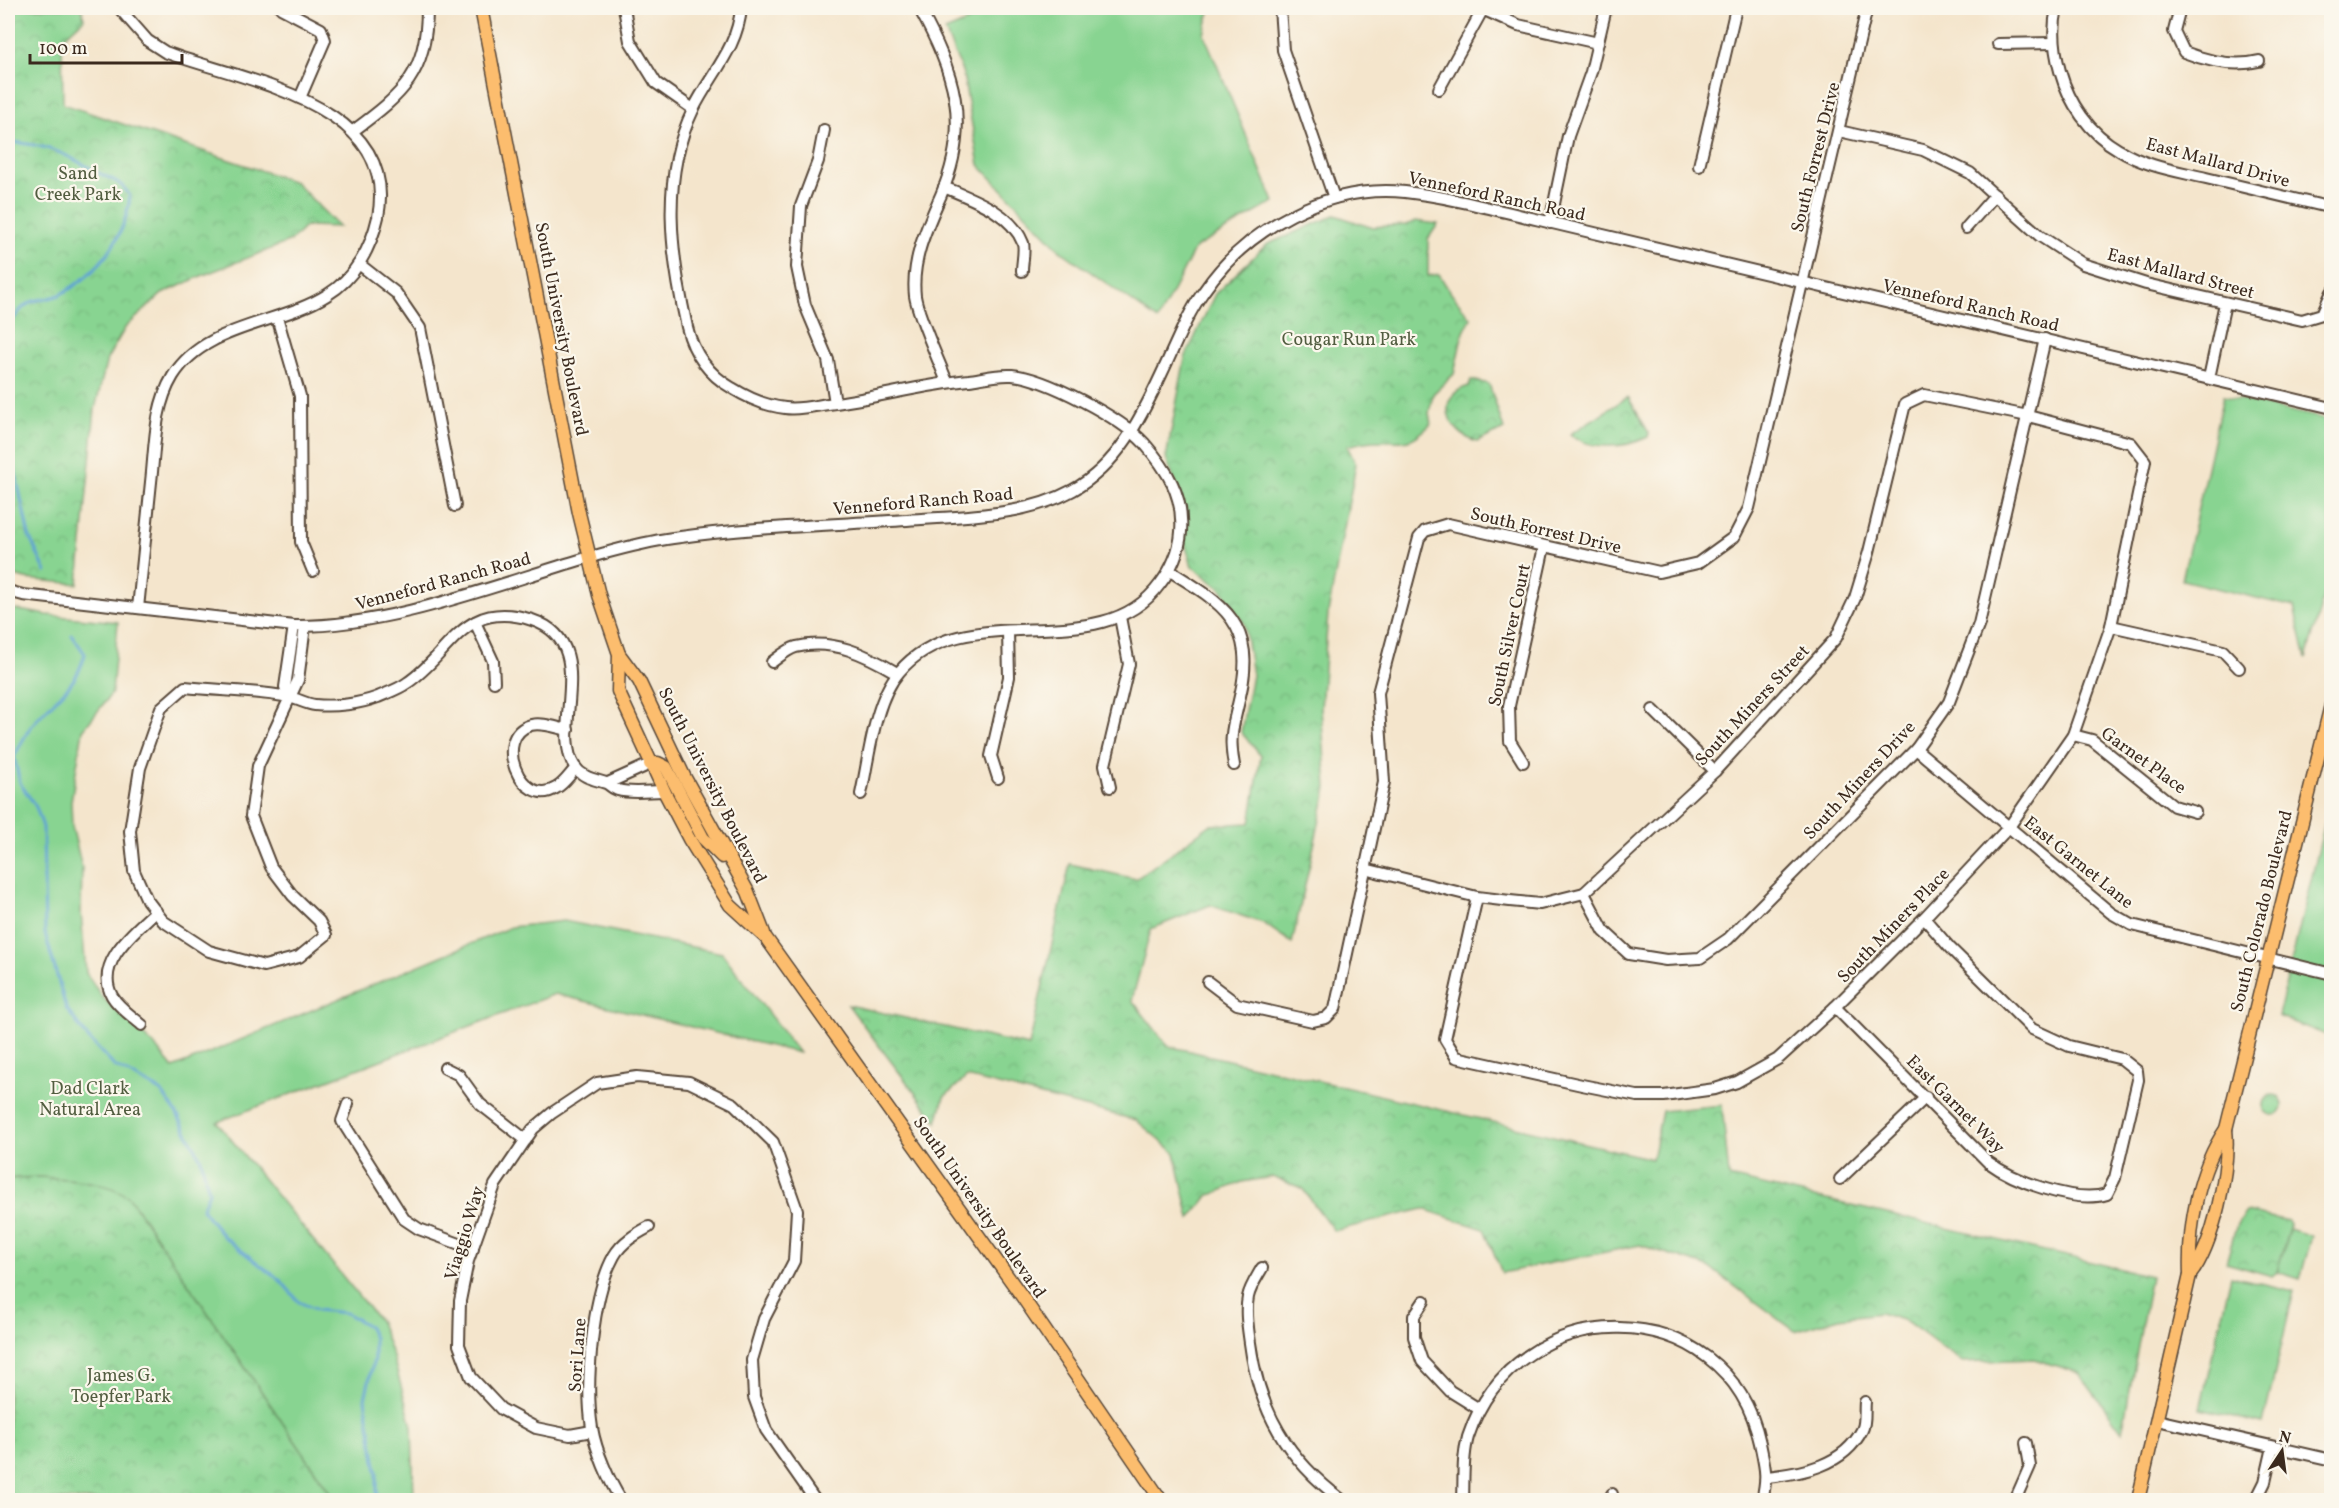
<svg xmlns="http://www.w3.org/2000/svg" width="2339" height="1508" font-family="Vollkorn,serif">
	<defs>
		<pattern id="park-crowns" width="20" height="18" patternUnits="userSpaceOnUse" patternTransform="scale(1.5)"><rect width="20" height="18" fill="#88d491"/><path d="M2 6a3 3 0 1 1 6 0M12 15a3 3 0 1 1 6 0" fill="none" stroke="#76b67d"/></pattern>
	</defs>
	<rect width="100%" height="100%" fill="#fbf7ec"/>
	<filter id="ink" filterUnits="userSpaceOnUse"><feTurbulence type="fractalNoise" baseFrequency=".0167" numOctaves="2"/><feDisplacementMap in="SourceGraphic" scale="12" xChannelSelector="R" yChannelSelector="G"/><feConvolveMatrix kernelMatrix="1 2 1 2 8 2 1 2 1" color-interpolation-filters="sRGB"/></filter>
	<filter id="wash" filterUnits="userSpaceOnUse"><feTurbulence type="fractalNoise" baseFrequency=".008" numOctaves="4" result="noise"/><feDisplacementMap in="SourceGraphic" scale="24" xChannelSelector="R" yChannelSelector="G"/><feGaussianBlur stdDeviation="1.35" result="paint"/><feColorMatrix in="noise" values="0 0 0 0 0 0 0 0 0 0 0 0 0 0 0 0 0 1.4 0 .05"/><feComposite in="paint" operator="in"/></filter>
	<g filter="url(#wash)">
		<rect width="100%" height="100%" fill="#f4e5cc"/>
		<!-- grass -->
		<g fill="#88d491" stroke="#627f58" stroke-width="1.5">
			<path d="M1001 8H1210L1204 34 1274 202 1195 248 1158 320 1061 251 979 165 963 74 945 31Z"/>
			<path d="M2223 396 2331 420V570L2306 659 2294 607 2182 580Z"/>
			<path d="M8 608 47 615 118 622 112 693 83 730 71 801 72 826 82 868 81 912 86 973 102 997 154 1045 173 1068 511 927 564 921 722 953 799 1053 555 994 217 1122 380 1322 393 1357 412 1426 414 1500H335L129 1197C90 1182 50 1174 8 1179Z"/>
			<path d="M2331 798V1037L2278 1016Z"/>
			<path d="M2289 1229 2312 1236 2300 1279 2277 1272Z"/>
			<path d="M2231 1276 2294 1291 2263 1424 2200 1409Z"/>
		</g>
		<!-- park -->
		<g fill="url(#park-crowns)" stroke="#627f58" stroke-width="1.5">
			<path d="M8 8H82L84 19 62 39 63 104 295 182 339 227 306 226 291 241 201 276 162 294 125 328 107 359 95 409 78 584 25 579 8 574Z"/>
			<path d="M1335 215 1370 227 1407 225 1415 221 1438 224 1428 239V276L1439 274 1450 292 1471 318 1462 336 1454 374 1433 394 1429 413 1431 424C1408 447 1404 440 1375 441 1366 441 1356 444 1347 446L1356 464 1328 613 1321 709 1327 788 1292 943 1263 923 1210 905 1151 929 1132 1000 1168 1046 1652 1159 1662 1111 1722 1105 1729 1177 2151 1276 2122 1432 2079 1373 2034 1359 1962 1362 1906 1321 1880 1313 1839 1318 1795 1331 1709 1267 1640 1245 1502 1273 1484 1229 1423 1209 1334 1231 1302 1188 1272 1177 1242 1182 1208 1196 1190 1219 1175 1153 1136 1120 967 1077 944 1097 937 1122 848 1005 1029 1046 1070 864 1136 879 1210 825 1250 823 1261 756 1241 732 1252 675 1244 623 1222 590 1192 566 1182 534 1179 493 1166 458 1185 358 1215 294 1266 245Z"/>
			<path d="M1471 380 1489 384 1504 429 1477 442C1448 433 1433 396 1469 386Z"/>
			<path d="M1628 397 1649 433 1648 437C1626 448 1591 451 1570 434Z"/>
			<circle cx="2273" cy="1105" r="10"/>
			<path d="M39 1177C68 1179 105 1180 129 1197L335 1500H8V1179Z"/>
			<path d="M2246 1212 2288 1221 2290 1224 2277 1272 2272 1276 2226 1263 2237 1224Z"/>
		</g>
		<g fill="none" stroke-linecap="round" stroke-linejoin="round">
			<!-- stream -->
			<g stroke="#5fa2d3" stroke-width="3">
				<path d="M8 142C46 144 64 153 97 172 113 181 119 179 130 196 125 239 99 273 61 294 53 299 43 298 34 301 22 305 15 317 8 326"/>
				<path d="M8 449 11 452 29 536 46 572"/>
				<path d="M72 635 85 654C75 692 51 699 30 728 24 737 19 748 14 757L20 783 36 807 43 827 45 933 66 1008 88 1038 114 1066 161 1091 176 1112 201 1159 209 1192 202 1209 224 1237 281 1281 299 1302 317 1310 346 1313 368 1326 374 1338V1359L365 1399 377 1472V1500"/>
			</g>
		</g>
	</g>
	<g filter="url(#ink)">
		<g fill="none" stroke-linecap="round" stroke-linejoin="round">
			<!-- minor casing -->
			<g stroke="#574638" stroke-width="14">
				<g id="minor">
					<path d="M119 8 148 41 165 52C242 81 400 102 378 217 371 248 355 278 327 295 280 325 205 324 173 376 154 407 155 447 151 482 147 524 142 566 138 608"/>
					<path d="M281 8 321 29 325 40 300 98"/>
					<path d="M624 8 630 41 656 83 693 109"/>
					<path d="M741 8C738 48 710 75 693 110 660 178 671 256 687 327 693 353 709 375 732 388 748 398 767 406 785 408 799 410 815 406 828 404 875 398 922 385 969 380 983 378 998 374 1012 375 1046 378 1121 418 1144 443 1167 469 1184 496 1181 532 1180 550 1171 570 1160 584 1100 667 965 593 899 672 874 701 869 758 861 794"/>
					<path d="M919 8C954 72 972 123 941 195 927 227 911 260 915 296 918 316 939 361 947 382"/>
					<path d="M1280 8 1283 50 1334 198"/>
					<path d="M1480 8 1518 25 1598 43"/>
					<path d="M2057 8C2052 29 2054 50 2060 71 2069 103 2089 133 2119 150 2144 166 2177 171 2206 178 2248 188 2290 198 2332 208"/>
					<path d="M2180 8 2174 31 2184 52C2207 61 2234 67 2259 61"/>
					<path d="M1998 44 2054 43"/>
					<path d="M1439 89 1483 9"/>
					<path d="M824 130 818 161 801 206 797 267 805 305 828 360 835 403"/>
					<path d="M353 131C403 94 427 74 427 8"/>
					<path d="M1839 131 1923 150 1970 173 2040 236 2083 264 2146 284 2302 320 2322 314 2332 292"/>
					<path d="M1699 166 1736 8"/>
					<path d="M944 187C972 199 1011 212 1023 243 1025 250 1022 263 1022 271"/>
					<path d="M1550 223 1568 136 1591 72 1606 8"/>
					<path d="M1966 228 1995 195"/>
					<path d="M359 264 396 293 420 328 455 506"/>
					<path d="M277 317 300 396 301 542 313 571"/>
					<path d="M2209 378 2225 303"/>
					<path d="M1170 571C1224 604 1257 625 1240 696 1234 724 1228 735 1234 765"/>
					<path d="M8 591 23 595 294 626C389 627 492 586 583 559 613 551 642 542 673 538 750 527 829 525 907 520 962 516 1024 517 1073 490 1118 465 1141 418 1162 373 1175 346 1186 316 1204 291 1247 228 1328 184 1405 192 1452 197 1499 211 1544 221L2332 408"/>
					<path d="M475 622 493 661 494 682"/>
					<path d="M305 626 298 680 258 766 251 816 271 867 293 896 319 921 326 935 299 957 264 966 209 951 163 921 147 900 134 871 130 831 140 768 161 708 185 687C219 691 255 690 289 697 298 699 306 704 315 705 335 707 359 704 378 697 387 693 399 689 407 683 451 654 463 598 532 620 602 643 549 729 575 767 583 778 594 779 606 783 610 785 613 789 618 790 631 794 649 791 663 791"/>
					<path d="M2111 626 2223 651 2239 668"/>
					<path d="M772 662C779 657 788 649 796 647 833 638 867 655 897 673"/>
					<path d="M290 697 285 687 294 626"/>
					<path d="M1653 710 1715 771"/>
					<path d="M568 730C557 728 542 722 531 725 491 736 521 810 556 788 564 784 570 774 576 768"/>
					<path d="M2073 735 2092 740 2174 806 2195 812"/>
					<path d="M1916 749 2111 913 2132 925 2332 974"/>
					<path d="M1523 762 1510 741 1509 706 1544 547"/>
					<path d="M998 778 991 756 1009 677 1008 631"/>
					<path d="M608 783 650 764"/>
					<path d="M1110 787 1105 765 1129 664 1120 617"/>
					<path d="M1365 869 1477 897 1510 901 1540 904 1584 893 1715 771 1836 638 1855 598 1869 552 1905 404 1924 395 2028 416 2131 443 2145 461 2111 626 2073 735 2009 827 1924 918 1835 1007 1778 1059 1737 1082 1715 1089 1664 1096H1637L1582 1085 1456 1057 1445 1039 1477 897"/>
					<path d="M1584 893 1604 931 1629 954 1666 960 1700 958 1728 939 1916 749 1949 702 1979 624 2045 339"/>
					<path d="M1208 982 1237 1004 1313 1021 1326 1018 1335 1009 1384 782 1378 693 1419 538 1425 531 1448 524 1659 572 1698 563 1734 537 1749 508 1867 8"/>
					<path d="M1835 1007 1988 1162C2014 1181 2075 1204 2107 1194L2115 1178 2138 1080 2137 1071 2122 1059 2069 1046 2032 1029 1950 948 1924 918"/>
					<path d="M142 1025C132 1016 119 1008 112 996 94 962 135 931 156 911"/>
					<path d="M445 1068 459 1075 480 1104 526 1140"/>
					<path d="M348 1104 342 1121 404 1219 419 1229 473 1249"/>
					<path d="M1840 1179 1926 1097"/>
					<path d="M1262 1268C1257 1277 1250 1287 1248 1297 1245 1312 1248 1328 1250 1343 1259 1411 1287 1459 1342 1500"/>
					<path d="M1424 1301 1414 1316V1337L1422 1361 1450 1391 1479 1409"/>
					<path d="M2157 1420 2332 1460"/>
					<path d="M592 1431 570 1435 536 1428 501 1409 471 1377 459 1345 460 1301 468 1261 495 1185 533 1129 552 1113 597 1083 637 1077 689 1082 734 1104 773 1142 797 1210 794 1261 764 1319 752 1360 754 1397 766 1430 815 1500"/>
					<path d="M1767 1477C1802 1473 1844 1466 1862 1430 1866 1423 1864 1410 1865 1402"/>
					<path d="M621 1500C609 1481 596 1451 592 1428 585 1384 592 1295 614 1256 622 1242 636 1234 649 1227"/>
					<path d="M1463 1500C1464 1479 1462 1458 1468 1437 1516 1290 1727 1291 1760 1443 1765 1468 1768 1475 1762 1500"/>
					<path d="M1610 1500 1612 1494"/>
					<path d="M2015 1500 2030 1466 2026 1443"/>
					<path d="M2256 1500 2265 1482 2273 1447"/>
				</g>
			</g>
			<!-- major casing -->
			<g stroke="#574638" stroke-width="15">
				<g id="major">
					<path d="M481 8 579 513 599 595 619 654 639 681 685 778 748 892 764 933"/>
					<path d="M619 654 618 691 666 795 689 839 730 905 766 938 1021 1295 1161 1500"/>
					<path d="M650 764 658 763 666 767 703 838 722 857"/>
					<path d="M2190 1275C2214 1245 2230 1167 2226 1129"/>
					<path d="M2138 1500 2190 1275C2188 1227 2198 1170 2226 1129L2332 701"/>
				</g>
			</g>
			<!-- minor -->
			<use href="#minor" stroke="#fff" stroke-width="10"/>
			<!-- major -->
			<use href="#major" stroke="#fcbd6e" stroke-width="12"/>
		</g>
	</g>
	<g text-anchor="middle" stroke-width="4.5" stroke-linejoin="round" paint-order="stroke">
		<!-- street labels -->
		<g font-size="18" fill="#3b2a1e" stroke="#fbf7ec">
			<text transform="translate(1815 157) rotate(-76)" y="6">South Forrest Drive</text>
			<text transform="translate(2218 162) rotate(15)" y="6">East Mallard Drive</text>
			<text transform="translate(1497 196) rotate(12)" y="6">Venneford Ranch Road</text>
			<text transform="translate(2181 273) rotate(15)" y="6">East Mallard Street</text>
			<text transform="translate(1971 305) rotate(13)" y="6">Venneford Ranch Road</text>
			<text transform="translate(562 329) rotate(79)" y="6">South University Boulevard</text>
			<text transform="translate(923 501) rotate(-5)" y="6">Venneford Ranch Road</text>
			<text transform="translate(1546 530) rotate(13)" y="6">South Forrest Drive</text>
			<text transform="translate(443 581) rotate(-15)" y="6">Venneford Ranch Road</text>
			<text transform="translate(1509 635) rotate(-78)" y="6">South Silver Court</text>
			<text transform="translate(1752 705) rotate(-47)" y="6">South Miners Street</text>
			<text transform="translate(2144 760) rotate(36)" y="6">Garnet Place</text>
			<text transform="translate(1859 780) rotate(-47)" y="6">South Miners Drive</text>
			<text transform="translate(713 785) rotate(63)" y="6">South University Boulevard</text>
			<text transform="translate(2079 862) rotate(39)" y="6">East Garnet Lane</text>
			<text transform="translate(2261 911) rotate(-76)" y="6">South Colorado Boulevard</text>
			<text transform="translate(1893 925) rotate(-46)" y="6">South Miners Place</text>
			<text transform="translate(1956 1104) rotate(45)" y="6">East Garnet Way</text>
			<text transform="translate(980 1207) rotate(55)" y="6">South University Boulevard</text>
			<text transform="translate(464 1233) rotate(-73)" y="6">Viaggio Way</text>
			<text transform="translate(577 1355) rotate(-86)" y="6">Sori Lane</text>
		</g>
		<!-- park labels -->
		<g font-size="18" fill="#525d40" stroke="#fbf7ec">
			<text x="78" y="179">Sand<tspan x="78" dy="21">Creek Park</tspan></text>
			<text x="1349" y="345">Cougar Run Park</text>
			<text x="90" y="1094">Dad Clark<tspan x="90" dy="21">Natural Area</tspan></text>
			<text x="121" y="1381">James G.<tspan x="121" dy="21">Toepfer Park</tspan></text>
		</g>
	</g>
	<!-- margin -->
	<rect width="2339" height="1508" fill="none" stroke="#fbf7ec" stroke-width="30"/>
	<!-- north arrow -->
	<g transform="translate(2282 1451) rotate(13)" stroke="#fbf7ec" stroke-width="4.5" paint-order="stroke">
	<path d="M0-4.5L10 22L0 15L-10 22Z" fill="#3b2a1e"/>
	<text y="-9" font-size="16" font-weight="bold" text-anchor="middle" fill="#3b2a1e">N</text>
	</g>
	<!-- scale -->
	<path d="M30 54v9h152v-9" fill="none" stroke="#3b2a1e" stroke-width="3"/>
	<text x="39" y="54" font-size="18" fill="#3b2a1e" stroke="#fbf7ec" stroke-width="4.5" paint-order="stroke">100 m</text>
</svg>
